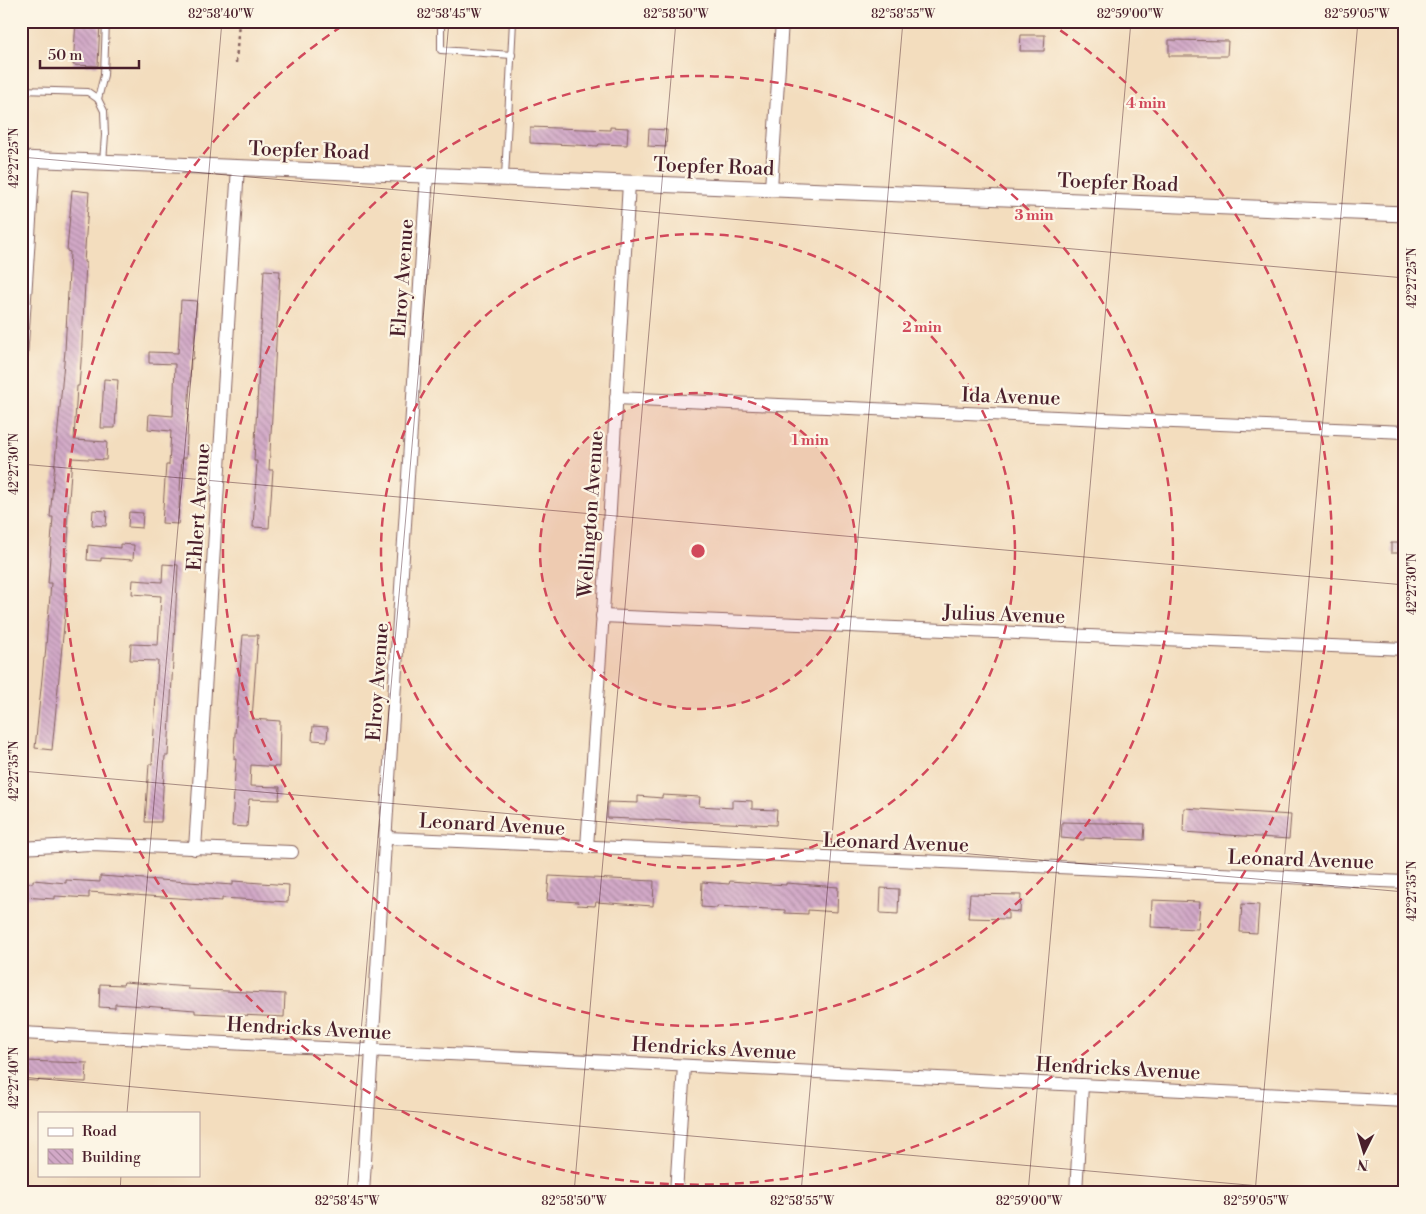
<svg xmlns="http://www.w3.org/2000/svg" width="1426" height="1214" font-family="'Libre Bodoni',serif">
	<defs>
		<pattern id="building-back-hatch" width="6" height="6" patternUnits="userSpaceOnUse" patternTransform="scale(1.25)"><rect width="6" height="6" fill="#d2a9c7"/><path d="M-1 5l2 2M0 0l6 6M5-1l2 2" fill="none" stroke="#ac89a2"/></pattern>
	</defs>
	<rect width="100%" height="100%" fill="#fcf5e5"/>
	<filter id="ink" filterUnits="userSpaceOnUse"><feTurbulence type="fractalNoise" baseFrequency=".02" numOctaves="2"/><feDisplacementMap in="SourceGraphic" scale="10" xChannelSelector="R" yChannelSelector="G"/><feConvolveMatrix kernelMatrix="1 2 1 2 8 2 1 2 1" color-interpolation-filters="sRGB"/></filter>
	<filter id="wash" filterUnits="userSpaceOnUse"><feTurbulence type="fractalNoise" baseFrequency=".0096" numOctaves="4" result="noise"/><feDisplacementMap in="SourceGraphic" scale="20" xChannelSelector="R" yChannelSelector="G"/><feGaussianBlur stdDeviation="1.12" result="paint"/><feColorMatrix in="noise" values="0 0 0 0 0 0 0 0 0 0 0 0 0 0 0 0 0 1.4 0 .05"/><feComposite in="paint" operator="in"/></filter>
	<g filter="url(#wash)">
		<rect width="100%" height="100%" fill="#f3ddbe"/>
		<g id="blocks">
			<!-- building -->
			<g fill="url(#building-back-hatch)">
				<path d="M76 21H100L98 66 73 65Z"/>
				<path d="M1021 35H1045L1044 51H1020Z"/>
				<path d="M1169 40 1228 41 1227 56H1169Z"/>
				<path d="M530 127 610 130V127L628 128 627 145 599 144 598 146 530 143Z"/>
				<path d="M649 129 667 130 666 147 648 146Z"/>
				<path d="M72 190 89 192 84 262 86 263 81 362 79 386H77L74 440 107 442 106 460 72 458 67 527H69L64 594H67L52 750 35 748 44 658H45L51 583H48L53 517H50L65 351 70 252 67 251Z"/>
				<path d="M264 270 280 271 269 470H273L269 528 253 527 257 461H254Z"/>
				<path d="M181 300 197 301 193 359H191L186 458H182L178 524 162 523 166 465H169L171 431 148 429 149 414 173 416 175 364 149 363V352L178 353Z"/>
				<path d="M104 379 118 380 115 428H101Z"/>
				<path d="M93 510 107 511 106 526 92 525Z"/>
				<path d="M129 512 143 513 142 528 128 527Z"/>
				<path d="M1391 543H1404L1403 553H1391Z"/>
				<path d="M120 544 134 545 133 560 101 558V561L87 560 88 545 120 548Z"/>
				<path d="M163 564 178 565 168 756H165L161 822H145L149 764H152L158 661 130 660 131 644 158 645 161 596 132 594 133 580 162 582Z"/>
				<path d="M243 635H258L252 719 280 721 279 767 251 765 250 786 280 787 279 800 249 799 247 827 232 826 236 759H234L235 734Z"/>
				<path d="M313 726 328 727 327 741 312 740Z"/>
				<path d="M662 795 700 797 699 806 732 808V800L752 801V809L777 810 776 825 607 818 608 802 638 803V796L662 798Z"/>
				<path d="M1184 808 1291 815 1289 839 1183 832Z"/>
				<path d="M1062 822 1145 824 1144 840 1084 838V840L1061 838Z"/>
				<path d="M100 876 233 885V881L289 885 288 902 222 898V901L89 892V898L55 896V899L21 897V882L33 883V880L66 883V880L100 882Z"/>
				<path d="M549 876 654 881 653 906 596 902 595 906 577 905 578 902 547 900Z"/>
				<path d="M730 881 786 885V883L838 887 837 912 808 910V914L785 913V910L717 906V908L701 907 702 882 729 884Z"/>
				<path d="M881 888 899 889 898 914 880 913Z"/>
				<path d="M970 894 1021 895 1020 912 1008 911V919L968 918Z"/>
				<path d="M1152 900 1200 902 1198 929 1151 927Z"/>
				<path d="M1242 904 1259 905 1257 933 1240 932Z"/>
				<path d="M124 982 189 987 188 989 285 994 284 1017 195 1013V1010L144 1006 115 1004V1008L99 1007 100 984 123 985Z"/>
				<path d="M23 1061 87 1063 86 1082 38 1080V1081L22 1080Z"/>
			</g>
		</g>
	</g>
	<g filter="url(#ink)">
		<use href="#blocks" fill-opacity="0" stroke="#85625e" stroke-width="1"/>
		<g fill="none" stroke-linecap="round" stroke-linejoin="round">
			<!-- service casing -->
			<g stroke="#85625e" stroke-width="8">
				<g id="service">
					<path d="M441 21V50L512 55"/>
					<path d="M21 90 88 92 98 99 104 111 105 135 103 162"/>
					<path d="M98 99 104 75 106 21"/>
					<path d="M505 177 513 21"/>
				</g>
			</g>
			<!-- minor casing -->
			<g stroke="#85625e" stroke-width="14">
				<g id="minor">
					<path d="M771 188 782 21"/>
					<path d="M21 359 34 159"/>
					<path d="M616 398 1405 432"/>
					<path d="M602 616 1405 649"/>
					<path d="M387 838 1405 882"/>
					<path d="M587 847 610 509 629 183"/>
					<path d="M21 848 91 844 292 852"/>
					<path d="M195 849 238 167"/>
					<path d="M21 1033 1405 1101"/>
					<path d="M363 1193 427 174"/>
					<path d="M676 1193 684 1066"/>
					<path d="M1076 1193 1082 1085"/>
				</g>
			</g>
			<!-- tertiary casing -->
			<g stroke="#85625e" stroke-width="17">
				<path id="tertiary" d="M21 159 1405 214"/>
			</g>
			<!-- path -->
			<path stroke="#85625e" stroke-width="2.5" stroke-dasharray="4 4" stroke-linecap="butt" d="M236 63 239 21"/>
			<!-- service -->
			<use href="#service" stroke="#fff" stroke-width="6"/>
			<!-- minor -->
			<use href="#minor" stroke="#fff" stroke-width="12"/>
			<!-- tertiary -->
			<use href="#tertiary" stroke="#fff" stroke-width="15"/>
		</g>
	</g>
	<!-- ticks -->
	<path fill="none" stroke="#4a1f2b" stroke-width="1" stroke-opacity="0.45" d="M21 157 1405 278M21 464 1405 585M21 771 1405 892M21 1077 1339 1193M127 1113 222 21M120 1193 121 1175M347 1193 449 21M574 1193 676 21M801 1193 903 21M1028 1193 1131 21M1255 1193 1358 21"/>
	<!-- distance rings -->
	<circle cx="698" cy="551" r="158" fill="#d1495b" fill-opacity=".12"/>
	<g fill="none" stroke="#d1495b" stroke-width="2.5" stroke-dasharray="9 6">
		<circle cx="698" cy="551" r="158"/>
		<circle cx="698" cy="551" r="317"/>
		<circle cx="698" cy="551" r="475"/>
		<path d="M1048 22A634 634 0 1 1 348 22"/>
	</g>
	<g text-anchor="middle" stroke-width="4.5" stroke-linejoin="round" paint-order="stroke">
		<!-- street labels -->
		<g font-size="20" fill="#4a1f2b" stroke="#fcf5e5">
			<text transform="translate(309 150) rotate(2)" y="7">Toepfer Road</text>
			<text transform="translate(714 166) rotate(2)" y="7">Toepfer Road</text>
			<text transform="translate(1118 182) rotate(2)" y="7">Toepfer Road</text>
			<text transform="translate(402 278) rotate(-86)" y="7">Elroy Avenue</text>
			<text transform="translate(1011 396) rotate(2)" y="7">Ida Avenue</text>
			<text transform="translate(198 507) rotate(-86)" y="7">Ehlert Avenue</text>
			<text transform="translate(590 514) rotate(-86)" y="7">Wellington Avenue</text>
			<text transform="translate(1004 614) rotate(2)" y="7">Julius Avenue</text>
			<text transform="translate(377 682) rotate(-86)" y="7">Elroy Avenue</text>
			<text transform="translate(492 824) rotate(3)" y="7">Leonard Avenue</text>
			<text transform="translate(896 842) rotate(2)" y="7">Leonard Avenue</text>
			<text transform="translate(1301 859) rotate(2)" y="7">Leonard Avenue</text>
			<text transform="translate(309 1028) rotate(3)" y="7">Hendricks Avenue</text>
			<text transform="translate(714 1048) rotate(3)" y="7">Hendricks Avenue</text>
			<text transform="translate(1118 1068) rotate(3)" y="7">Hendricks Avenue</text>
		</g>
	</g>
	<circle cx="698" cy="551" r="8" fill="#d1495b" stroke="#fcf5e5" stroke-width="2.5"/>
	<g font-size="15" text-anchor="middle" font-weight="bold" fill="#d1495b" stroke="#fcf5e5" stroke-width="4.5" stroke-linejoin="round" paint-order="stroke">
		<text x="1146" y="108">4 min</text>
		<text x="1034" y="220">3 min</text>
		<text x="922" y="332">2 min</text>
		<text x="810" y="445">1 min</text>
	</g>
	<!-- margin -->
	<rect width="1426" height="1214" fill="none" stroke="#fcf5e5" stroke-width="55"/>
	<!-- legend -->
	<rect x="38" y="1112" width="162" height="65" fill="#fcf5e5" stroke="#b59f9b"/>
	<rect x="48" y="1128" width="25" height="8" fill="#ffffff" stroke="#b59f9b"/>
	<text x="82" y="1136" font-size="15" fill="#4a1f2b">Road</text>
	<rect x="48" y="1149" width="25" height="15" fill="url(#building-back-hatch)" stroke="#b59f9b"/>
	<text x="82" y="1162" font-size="15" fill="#4a1f2b">Building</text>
	<!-- north arrow -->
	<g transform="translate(1364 1152) rotate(185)" stroke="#fcf5e5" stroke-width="4" paint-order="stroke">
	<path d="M0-4L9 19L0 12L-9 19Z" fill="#4a1f2b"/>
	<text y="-8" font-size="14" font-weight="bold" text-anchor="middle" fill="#4a1f2b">N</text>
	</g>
	<!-- scale -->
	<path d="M40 60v8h99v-8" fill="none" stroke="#4a1f2b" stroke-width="2.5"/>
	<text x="48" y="60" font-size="15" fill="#4a1f2b" stroke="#fcf5e5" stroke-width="4" paint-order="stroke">50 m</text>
	<rect x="28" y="28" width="1370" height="1158" fill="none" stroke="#4a1f2b" stroke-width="2"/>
	<g font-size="12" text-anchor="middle" fill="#4a1f2b">
		<text x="221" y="18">82°58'40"W</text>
		<text x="449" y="18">82°58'45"W</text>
		<text x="676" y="18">82°58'50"W</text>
		<text x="903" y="18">82°58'55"W</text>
		<text x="1130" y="18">82°59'00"W</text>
		<text x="1357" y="18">82°59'05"W</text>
		<text transform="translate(14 158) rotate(-90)" y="4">42°27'25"N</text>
		<text transform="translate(1412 278) rotate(-90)" y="4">42°27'25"N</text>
		<text transform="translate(14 464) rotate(-90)" y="4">42°27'30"N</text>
		<text transform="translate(1412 584) rotate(-90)" y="4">42°27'30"N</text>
		<text transform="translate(14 771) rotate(-90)" y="4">42°27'35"N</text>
		<text transform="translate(1412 891) rotate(-90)" y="4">42°27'35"N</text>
		<text transform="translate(14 1078) rotate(-90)" y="4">42°27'40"N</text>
		<text x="347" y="1205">82°58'45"W</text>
		<text x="574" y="1205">82°58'50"W</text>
		<text x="802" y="1205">82°58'55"W</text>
		<text x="1029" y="1205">82°59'00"W</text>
		<text x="1256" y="1205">82°59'05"W</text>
	</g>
</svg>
